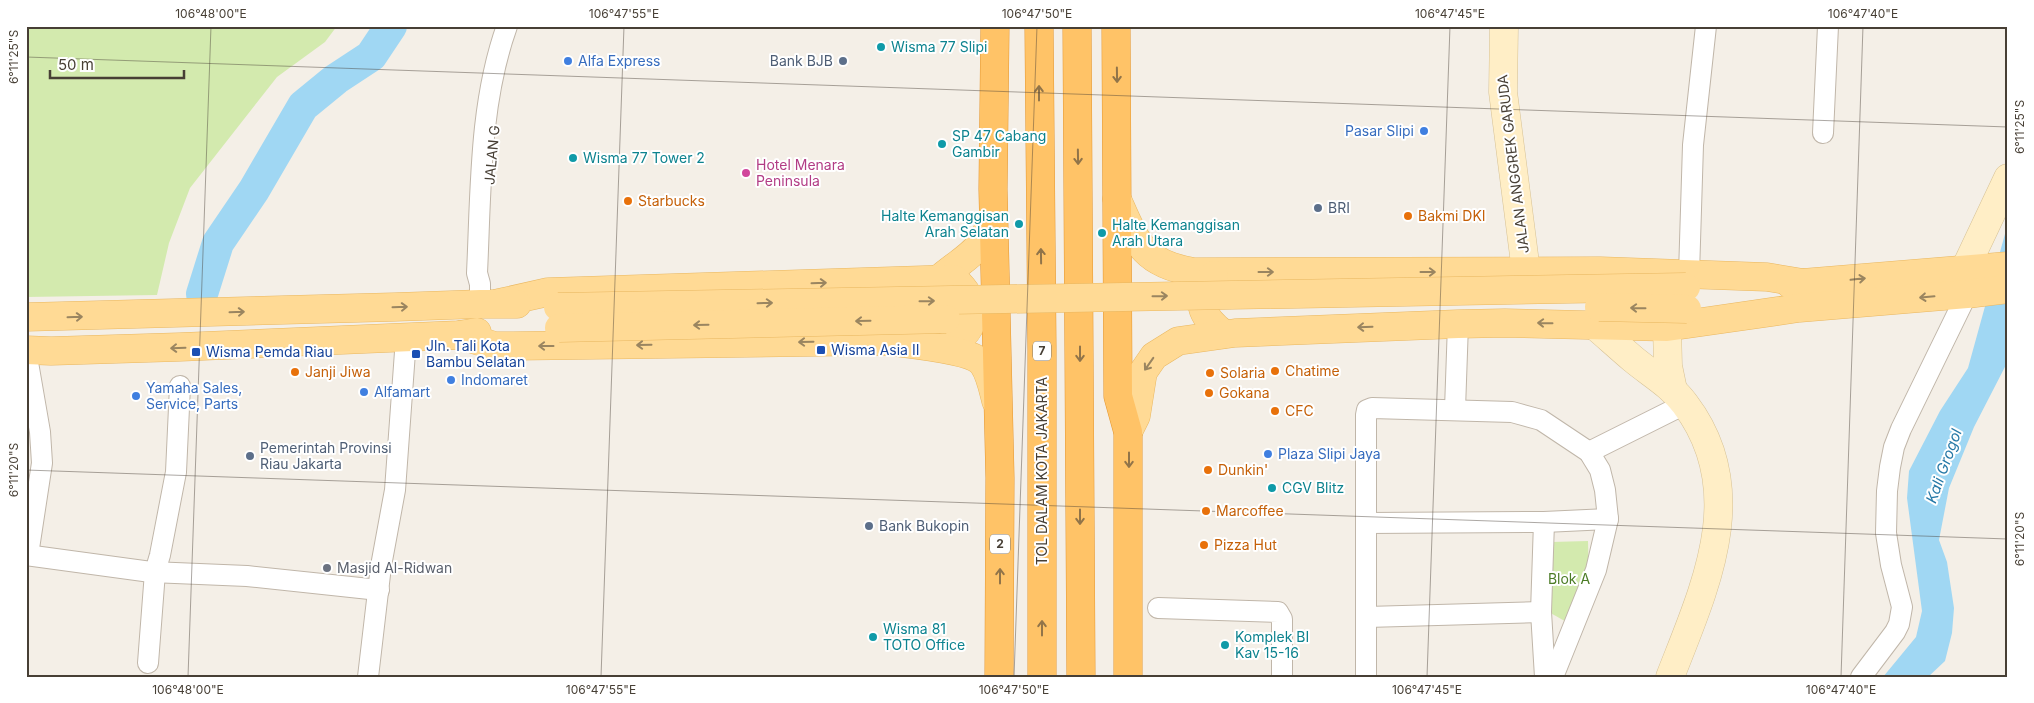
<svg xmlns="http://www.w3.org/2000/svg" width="2034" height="703" font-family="Inter,sans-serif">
	<rect width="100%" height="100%" fill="#f4efe7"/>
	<!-- green -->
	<g fill="#d3eaae">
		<path d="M26 26H337L325 42 277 77 190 188 169 243 157 295 26 297Z"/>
		<path d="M1588 541 1589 582 1570 624 1547 611 1551 542Z"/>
	</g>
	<!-- water -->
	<path fill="#a0d7f3" d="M2008 223V361L1974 427 1949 488 1939 540 1947 562 1954 608 1952 633 1945 661 1928 677H1883L1916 637 1922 611 1907 498 1909 471 1940 411 1968 368Z"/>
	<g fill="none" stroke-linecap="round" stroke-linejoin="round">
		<!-- river -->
		<path stroke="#a0d7f3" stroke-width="32" d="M202 294 218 243 254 190 303 106 336 79 371 56 391 26"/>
		<!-- street casing -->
		<g stroke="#c0b6a9" stroke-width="22">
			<g id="street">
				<path d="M1823 133 1828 26"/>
				<path d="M1689 274 1693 145 1706 26"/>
				<path d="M480 304V284L477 273C481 191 479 104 507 26"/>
				<path d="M26 351 40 432 42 463 28 555"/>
				<path d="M1455 409 1458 324"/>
				<path d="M1589 452 1685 404"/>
				<path d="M1544 522 1541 612 1545 677"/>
				<path d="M1367 523 1544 522 1608 519"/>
				<path d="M26 555 151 572 247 576 379 590"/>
				<path d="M1158 608 1278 612 1282 619V677"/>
				<path d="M1367 617 1541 612"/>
				<path d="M148 663 155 572 160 555 176 472 180 386"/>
				<path d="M368 677 381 566 395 490 406 338"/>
				<path d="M1366 677V415L1367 410 1372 408 1512 412 1541 420 1589 452 1600 470 1605 490 1608 519 1596 570 1553 677"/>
				<path d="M1861 677 1895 632 1899 624 1902 607 1891 565 1886 533 1887 491 1890 467 1894 447 1901 429 1967 294"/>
			</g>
		</g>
		<!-- secondary casing -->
		<g stroke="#d6c194" stroke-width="29">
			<g id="secondary">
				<path d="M1504 26 1503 92 1526 271"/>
				<path d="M1965 269 2008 178"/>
				<path d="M1593 324C1607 336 1620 348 1633 359 1651 374 1671 385 1685 404 1751 491 1705 587 1670 677"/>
				<path d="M1667 327 1668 366 1673 390"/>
			</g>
		</g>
		<!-- primary casing -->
		<g stroke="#e9b760" stroke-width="29">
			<g id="primary">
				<path d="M1117 199C1136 242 1143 264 1194 272L1600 271 1767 277 1809 284"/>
				<path d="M1214 275C1193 298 1201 317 1224 334"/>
				<path d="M939 279C967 255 982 254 993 215"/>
				<path d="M1790 284 2008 266"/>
				<path d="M499 303 548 292 954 279C983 305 978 334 942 348"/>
				<path d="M26 317 395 307 480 304H517"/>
				<path d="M459 335 495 346H513L887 341C907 344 972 349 983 364 990 374 993 389 996 401"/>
				<path d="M26 350 51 351 180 347 459 335 477 332"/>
				<path d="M1128 432 1136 416 1143 372 1154 356 1178 341 1235 333 1458 324 1505 323 1667 327 1799 308 1967 294 2008 289"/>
			</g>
		</g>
		<!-- highway casing -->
		<g stroke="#e49731" stroke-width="29">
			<g id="highway">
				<path d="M995 26 993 189 1000 478 999 677"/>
				<path d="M1039 26 1042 349V677"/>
				<path d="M1077 26 1081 677"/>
				<path d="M1116 26 1118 396 1128 432V677"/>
			</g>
		</g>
		<!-- street -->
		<use href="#street" stroke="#fff" stroke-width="20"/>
		<!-- secondary -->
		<use href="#secondary" stroke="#ffeec6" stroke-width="28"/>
		<!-- primary -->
		<use href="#primary" stroke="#ffda95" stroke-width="28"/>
		<!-- highway -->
		<use href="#highway" stroke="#ffc367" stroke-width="28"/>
		<!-- primary-bridge casing -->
		<g stroke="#e9b760" stroke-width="29" stroke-linecap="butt">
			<g id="primary-bridge">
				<path d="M558 307 1686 287"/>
				<path d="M1599 307 1687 309"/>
				<path d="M559 328 946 319"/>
			</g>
		</g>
		<!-- primary-bridge -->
		<use href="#primary-bridge" stroke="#ffda95" stroke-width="28"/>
	</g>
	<!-- one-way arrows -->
	<defs><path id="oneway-shaft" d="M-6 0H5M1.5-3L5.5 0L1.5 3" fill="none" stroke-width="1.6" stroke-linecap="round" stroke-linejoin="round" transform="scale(1.25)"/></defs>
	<g stroke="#917449">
		<use href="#oneway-shaft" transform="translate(1117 75) rotate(89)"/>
		<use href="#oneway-shaft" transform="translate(1039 93) rotate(-90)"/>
		<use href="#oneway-shaft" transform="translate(1078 157) rotate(89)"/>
		<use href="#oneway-shaft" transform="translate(1041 256) rotate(-91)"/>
		<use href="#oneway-shaft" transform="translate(1080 354) rotate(90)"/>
		<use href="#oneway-shaft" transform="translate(1129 460) rotate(90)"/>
		<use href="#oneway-shaft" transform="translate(1080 517) rotate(90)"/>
		<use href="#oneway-shaft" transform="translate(1000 576) rotate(-90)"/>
		<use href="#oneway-shaft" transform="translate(1042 628) rotate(-90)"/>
	</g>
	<g stroke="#9a8560">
		<use href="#oneway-shaft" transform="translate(1266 272)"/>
		<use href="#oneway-shaft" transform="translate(1428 272)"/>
		<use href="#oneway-shaft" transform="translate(1858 279) rotate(-6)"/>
		<use href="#oneway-shaft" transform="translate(819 283) rotate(-2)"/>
		<use href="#oneway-shaft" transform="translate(1160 296) rotate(-1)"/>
		<use href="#oneway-shaft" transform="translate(1927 297) rotate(175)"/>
		<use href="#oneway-shaft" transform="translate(927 301) rotate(-1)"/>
		<use href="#oneway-shaft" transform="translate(765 303) rotate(-1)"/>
		<use href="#oneway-shaft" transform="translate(400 307) rotate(-2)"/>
		<use href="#oneway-shaft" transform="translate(1638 308) rotate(-179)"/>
		<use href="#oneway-shaft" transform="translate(237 312) rotate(-2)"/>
		<use href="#oneway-shaft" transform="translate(75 317) rotate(-2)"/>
		<use href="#oneway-shaft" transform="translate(863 321) rotate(179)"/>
		<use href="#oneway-shaft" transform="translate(1545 323) rotate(-179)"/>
		<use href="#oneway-shaft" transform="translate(701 325) rotate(179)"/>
		<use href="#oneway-shaft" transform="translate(1365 327) rotate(178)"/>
		<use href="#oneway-shaft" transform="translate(806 342) rotate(179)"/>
		<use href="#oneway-shaft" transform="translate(644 345) rotate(179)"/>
		<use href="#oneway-shaft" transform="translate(546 346) rotate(180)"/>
		<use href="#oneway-shaft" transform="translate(178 348) rotate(178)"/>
		<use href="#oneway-shaft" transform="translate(1149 364) rotate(125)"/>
	</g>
	<!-- ticks -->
	<path fill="none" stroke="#473f35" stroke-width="1" stroke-opacity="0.45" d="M26 57 2008 127M26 470 2008 539M188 677 211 26M601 677 624 26M1014 677 1037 26M1427 677 1450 26M1841 677 1863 26"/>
	<!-- markers -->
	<g fill="#0f9aa8" stroke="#fff" stroke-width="2">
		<circle cx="881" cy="47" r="5"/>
		<circle cx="942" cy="144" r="5"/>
		<circle cx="573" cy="158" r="5"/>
		<circle cx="1019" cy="224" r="5"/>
		<circle cx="1102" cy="233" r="5"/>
		<circle cx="1272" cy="488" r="5"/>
		<circle cx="873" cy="637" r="5"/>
		<circle cx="1225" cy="645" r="5"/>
	</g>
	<g fill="#3f7fe0" stroke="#fff" stroke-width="2">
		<circle cx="568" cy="61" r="5"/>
		<circle cx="1424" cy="131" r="5"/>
		<circle cx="451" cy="380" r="5"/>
		<circle cx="364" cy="392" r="5"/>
		<circle cx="136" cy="396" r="5"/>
		<circle cx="1268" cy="454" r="5"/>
	</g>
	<g fill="#5c6f8a" stroke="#fff" stroke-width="2">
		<circle cx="843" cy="61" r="5"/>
		<circle cx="1318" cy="208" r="5"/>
		<circle cx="250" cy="456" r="5"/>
		<circle cx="869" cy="526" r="5"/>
	</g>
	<circle fill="#d1479c" stroke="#fff" stroke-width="2" cx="746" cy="173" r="5"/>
	<g fill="#e8710a" stroke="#fff" stroke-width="2">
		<circle cx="628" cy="201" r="5"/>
		<circle cx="1408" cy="216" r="5"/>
		<circle cx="1275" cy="371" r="5"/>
		<circle cx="295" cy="372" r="5"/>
		<circle cx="1210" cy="373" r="5"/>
		<circle cx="1209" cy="393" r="5"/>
		<circle cx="1275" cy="411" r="5"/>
		<circle cx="1208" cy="470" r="5"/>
		<circle cx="1206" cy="511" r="5"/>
		<circle cx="1204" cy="545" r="5"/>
	</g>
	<g fill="#1a4fb4" stroke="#fff" stroke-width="2">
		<rect x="816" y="345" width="10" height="10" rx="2.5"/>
		<rect x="191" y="347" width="10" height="10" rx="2.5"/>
		<rect x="411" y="349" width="10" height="10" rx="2.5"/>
	</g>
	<circle fill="#6b7280" stroke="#fff" stroke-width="2" cx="327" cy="568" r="5"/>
	<g text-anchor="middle" stroke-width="4" stroke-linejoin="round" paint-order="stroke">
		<!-- shield labels -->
		<g fill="#fff" stroke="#7e7972" stroke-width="1">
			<rect x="1033" y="341.5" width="18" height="19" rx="4"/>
			<rect x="990" y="534.5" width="20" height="19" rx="4"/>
		</g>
		<g font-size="12" font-weight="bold" fill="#473f35">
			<text x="1042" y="355">7</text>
			<text x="1000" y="548">2</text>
		</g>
		<!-- culture labels -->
		<g font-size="14" fill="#0d838f" stroke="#fff" text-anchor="start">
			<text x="891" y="52">Wisma 77 Slipi</text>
			<text x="952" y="141">SP 47 Cabang<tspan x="952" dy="16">Gambir</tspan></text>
			<text x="583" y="163">Wisma 77 Tower 2</text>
			<text x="1009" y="221" text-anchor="end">Halte Kemanggisan<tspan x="1009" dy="16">Arah Selatan</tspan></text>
			<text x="1112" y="230">Halte Kemanggisan<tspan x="1112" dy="16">Arah Utara</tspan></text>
			<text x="1282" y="493">CGV Blitz</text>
			<text x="883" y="634">Wisma 81<tspan x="883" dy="16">TOTO Office</tspan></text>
			<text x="1235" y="642">Komplek BI<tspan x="1235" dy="16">Kav 15-16</tspan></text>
		</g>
		<!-- shop labels -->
		<g font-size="14" fill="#366cbe" stroke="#fff" text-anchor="start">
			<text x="578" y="66">Alfa Express</text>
			<text x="1414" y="136" text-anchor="end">Pasar Slipi</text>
			<text x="461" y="385">Indomaret</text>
			<text x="146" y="393">Yamaha Sales,<tspan x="146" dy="16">Service, Parts</tspan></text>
			<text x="374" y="397">Alfamart</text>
			<text x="1278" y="459">Plaza Slipi Jaya</text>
		</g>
		<!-- service labels -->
		<g font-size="14" fill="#4e5e75" stroke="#fff" text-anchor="start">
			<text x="833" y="66" text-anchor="end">Bank BJB</text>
			<text x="1328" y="213">BRI</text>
			<text x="260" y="453">Pemerintah Provinsi<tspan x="260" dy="16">Riau Jakarta</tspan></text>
			<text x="879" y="531">Bank Bukopin</text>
		</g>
		<!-- street labels -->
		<g font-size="14" fill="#473f35" stroke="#fff">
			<text transform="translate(492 155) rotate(-85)" y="5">JALAN G</text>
			<text transform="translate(1513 164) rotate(-97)" y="5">JALAN ANGGREK GARUDA</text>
			<text transform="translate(1042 471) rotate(-90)" y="5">TOL DALAM KOTA JAKARTA</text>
		</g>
		<!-- hotel labels -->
		<g font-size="14" fill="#b23c85" stroke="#fff" text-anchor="start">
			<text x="756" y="170">Hotel Menara<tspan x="756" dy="16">Peninsula</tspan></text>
		</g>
		<!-- food labels -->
		<g font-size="14" fill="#c56008" stroke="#fff" text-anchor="start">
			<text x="638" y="206">Starbucks</text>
			<text x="1418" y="221">Bakmi DKI</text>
			<text x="1285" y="376">Chatime</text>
			<text x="305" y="377">Janji Jiwa</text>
			<text x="1220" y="378">Solaria</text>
			<text x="1219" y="398">Gokana</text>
			<text x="1285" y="416">CFC</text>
			<text x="1218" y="475">Dunkin'</text>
			<text x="1216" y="516">Marcoffee</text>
			<text x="1214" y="550">Pizza Hut</text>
		</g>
		<!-- transit labels -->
		<g font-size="14" fill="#164399" stroke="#fff" text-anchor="start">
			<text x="426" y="351">Jln. Tali Kota<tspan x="426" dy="16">Bambu Selatan</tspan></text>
			<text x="831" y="355">Wisma Asia II</text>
			<text x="206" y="357">Wisma Pemda Riau</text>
		</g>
		<!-- worship labels -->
		<g font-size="14" fill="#5b616d" stroke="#fff" text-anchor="start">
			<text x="337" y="573">Masjid Al-Ridwan</text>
		</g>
		<!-- park labels -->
		<g font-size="14" fill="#4c7c26" stroke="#fff">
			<text x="1569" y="584">Blok A</text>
		</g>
		<!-- water labels -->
		<g font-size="15" font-style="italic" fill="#2779a7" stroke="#fff">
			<text transform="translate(1944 466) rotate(-70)" y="5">Kali Grogol</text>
		</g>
	</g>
	<!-- border -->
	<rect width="2034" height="703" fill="none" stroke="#ffffff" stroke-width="55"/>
	<!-- scale -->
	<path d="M50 70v8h134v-8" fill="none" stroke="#473f35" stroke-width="2.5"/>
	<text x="58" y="70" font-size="15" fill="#473f35" stroke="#ffffff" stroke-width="4" paint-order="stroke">50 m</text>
	<rect x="28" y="28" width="1978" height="648" fill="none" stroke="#473f35" stroke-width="2"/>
	<g font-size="12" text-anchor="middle" fill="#473f35">
		<text x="211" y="18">106°48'00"E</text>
		<text x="624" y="18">106°47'55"E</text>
		<text x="1037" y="18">106°47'50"E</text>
		<text x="1450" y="18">106°47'45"E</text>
		<text x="1863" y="18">106°47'40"E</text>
		<text transform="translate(14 57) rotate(-90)" y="4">6°11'25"S</text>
		<text transform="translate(2020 127) rotate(-90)" y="4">6°11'25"S</text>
		<text transform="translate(14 470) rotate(-90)" y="4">6°11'20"S</text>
		<text transform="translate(2020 539) rotate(-90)" y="4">6°11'20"S</text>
		<text x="188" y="694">106°48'00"E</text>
		<text x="601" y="694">106°47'55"E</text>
		<text x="1014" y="694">106°47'50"E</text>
		<text x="1427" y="694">106°47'45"E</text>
		<text x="1841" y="694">106°47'40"E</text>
	</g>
</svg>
